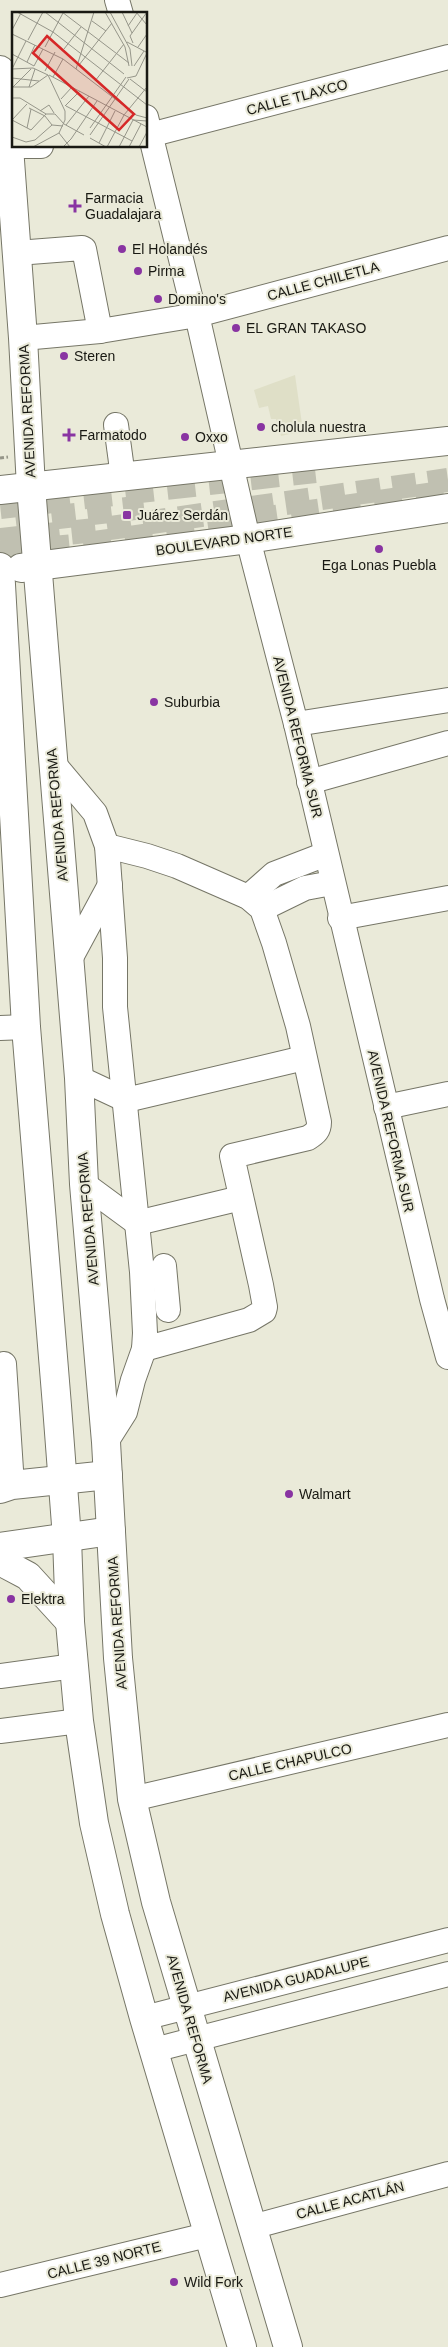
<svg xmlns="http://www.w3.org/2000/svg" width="448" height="2347" font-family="Arial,sans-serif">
	<rect width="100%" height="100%" fill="#eaead9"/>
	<!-- built -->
	<path fill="#dfdfc7" d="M295 375 303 431 281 436 276 419H271L268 406 259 408 254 390Z"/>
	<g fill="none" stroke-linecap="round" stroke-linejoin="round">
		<!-- minor-tunnel -->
		<g stroke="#c0c0b1" stroke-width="24" stroke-dasharray="24 12" stroke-linecap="butt">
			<path d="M16 522 144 507"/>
			<path d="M0 540 96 530 448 480"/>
		</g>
		<!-- major-tunnel -->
		<g stroke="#c0c0b1" stroke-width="28" stroke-dasharray="28 14" stroke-linecap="butt">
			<path d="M0 505 315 469"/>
			<path d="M0 555 73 548 448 494"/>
		</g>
		<!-- minor casing -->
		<g stroke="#767667" stroke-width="26">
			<g id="minor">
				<path d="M117 0 121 14"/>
				<path d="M146 117 193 308 197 315 248 539 296 724 432 1299 448 1357"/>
				<path d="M146 136 448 57"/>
				<path d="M0 146H41"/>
				<path d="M17 253 82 248 84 249 100 331"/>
				<path d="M23 338 100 331 197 315 448 248"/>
				<path d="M116 425 123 477"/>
				<path d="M296 724 448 700"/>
				<path d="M53 763 95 813 107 846 115 958V1007L142 1272 145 1333 144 1349 133 1380 125 1412 106 1442"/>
				<path d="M309 782 448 743"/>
				<path d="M107 846 147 856 177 866 248 897 262 909 274 943 298 1026 319 1122C319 1130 316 1133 308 1138L232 1156 261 1285 265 1307 264 1311 249 1320 144 1349"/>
				<path d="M248 897 274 874 326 854"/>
				<path d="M262 909 305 888 332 883"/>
				<path d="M340 918 448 898"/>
				<path d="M69 961 110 885"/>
				<path d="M0 1028 26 1027"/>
				<path d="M79 1078 126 1100 304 1058"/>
				<path d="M386 1107 448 1094"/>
				<path d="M84 1184 137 1223 241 1198"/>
				<path d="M164 1266 168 1310"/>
				<path d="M0 1485H12L4 1364"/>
				<path d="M0 1676 74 1666"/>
				<path d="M0 1731 79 1721"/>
				<path d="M132 1799 448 1725"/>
				<path d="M144 2018 448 1940"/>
				<path d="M154 2050 448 1974"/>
				<path d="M252 2227 448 2174"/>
				<path d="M0 2285 207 2235"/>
			</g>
		</g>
		<!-- major casing -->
		<g stroke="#767667" stroke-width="30">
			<g id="major">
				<path d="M0 70 9 147 23 338 31 487 79 1078 84 1184 106 1442 118 1658 132 1799 156 1902 288 2347"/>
				<path d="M0 490 448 441"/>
				<path d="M0 567 26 1027 57 1406 67 1538 70 1622 79 1721 94 1823 115 1914 144 2018 242 2347"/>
				<path d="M21 568 248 539 448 508"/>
				<path d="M0 1489 12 1485 108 1475"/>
				<path d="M0 1547 111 1531"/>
				<path d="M0 1561 28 1576 70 1622"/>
			</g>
		</g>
		<!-- path -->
		<path stroke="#959588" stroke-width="3" stroke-dasharray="4 2.5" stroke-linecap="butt" d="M0 458 8 457"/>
		<!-- minor -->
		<use href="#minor" stroke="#fff" stroke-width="24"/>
		<!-- major -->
		<use href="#major" stroke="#fff" stroke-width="28"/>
	</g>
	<!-- markers -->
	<g fill="#8934a2" stroke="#eaead9" stroke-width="2">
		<path d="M72.5 198.5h5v5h5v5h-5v5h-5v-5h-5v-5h5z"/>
		<circle cx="122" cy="249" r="5"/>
		<circle cx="138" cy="271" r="5"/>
		<circle cx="158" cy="299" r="5"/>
		<circle cx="236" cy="328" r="5"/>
		<circle cx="64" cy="356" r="5"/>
		<circle cx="261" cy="427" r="5"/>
		<path d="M66.5 427.5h5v5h5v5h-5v5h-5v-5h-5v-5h5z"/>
		<circle cx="185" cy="437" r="5"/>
		<rect x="122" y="510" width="10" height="10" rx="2.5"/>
		<circle cx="379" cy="549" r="5"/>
		<circle cx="154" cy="702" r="5"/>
		<circle cx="289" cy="1494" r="5"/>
		<circle cx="11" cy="1599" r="5"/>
		<circle cx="174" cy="2282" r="5"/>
	</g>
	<g text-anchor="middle" stroke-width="4" stroke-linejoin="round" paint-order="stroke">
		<!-- street labels -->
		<g font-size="14" fill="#191913" stroke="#eaead9">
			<text transform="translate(297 97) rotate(-15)" y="5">CALLE TLAXCO</text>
			<text transform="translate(323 281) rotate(-15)" y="5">CALLE CHILETLA</text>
			<text transform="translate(27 411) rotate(-93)" y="5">AVENIDA REFORMA</text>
			<text transform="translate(224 541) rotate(-8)" y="5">BOULEVARD NORTE</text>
			<text transform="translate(298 737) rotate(76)" y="5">AVENIDA REFORMA SUR</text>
			<text transform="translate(57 815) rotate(-95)" y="5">AVENIDA REFORMA</text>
			<text transform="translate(391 1131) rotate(77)" y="5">AVENIDA REFORMA SUR</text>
			<text transform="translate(88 1219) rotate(-95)" y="5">AVENIDA REFORMA</text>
			<text transform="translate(117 1623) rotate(-94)" y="5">AVENIDA REFORMA</text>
			<text transform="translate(290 1762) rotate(-13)" y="5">CALLE CHAPULCO</text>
			<text transform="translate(296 1979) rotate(-14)" y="5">AVENIDA GUADALUPE</text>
			<text transform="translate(190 2019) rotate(74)" y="5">AVENIDA REFORMA</text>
			<text transform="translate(350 2200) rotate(-15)" y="5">CALLE ACATLÁN</text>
			<text transform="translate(104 2260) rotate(-14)" y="5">CALLE 39 NORTE</text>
		</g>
		<!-- poi labels -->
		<g font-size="14" fill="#191913" stroke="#eaead9" text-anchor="start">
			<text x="85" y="203">Farmacia<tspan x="85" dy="16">Guadalajara</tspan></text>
			<text x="132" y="254">El Holandés</text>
			<text x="148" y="276">Pirma</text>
			<text x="168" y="304">Domino's</text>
			<text x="246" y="333">EL GRAN TAKASO</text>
			<text x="74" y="361">Steren</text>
			<text x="271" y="432">cholula nuestra</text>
			<text x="79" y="440">Farmatodo</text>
			<text x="195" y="442">Oxxo</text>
			<text x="137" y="520">Juárez Serdán</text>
			<text x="379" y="570" text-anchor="middle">Ega Lonas Puebla</text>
			<text x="164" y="707">Suburbia</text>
			<text x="299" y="1499">Walmart</text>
			<text x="21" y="1604">Elektra</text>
			<text x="184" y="2287">Wild Fork</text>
		</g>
	</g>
	<!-- overview -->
	<g transform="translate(12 12)">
		<rect width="135" height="135" fill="#eaead9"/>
		<path fill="none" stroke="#96968a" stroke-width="1" d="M5 0 41 20 135 93M33 0 112 62M50 0 117 51M93 0 113 35 117 54M98 0 118 37 120 54M110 0 120 21M124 0 135 13M80 9 94 19M116 14 125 1M0 18 9 1M0 22 51 47 124 103 135 106M16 28 31 0M115 30 134 40M121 31 118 24 135 0M33 35 51 1M126 35 135 22M52 37 69 15M0 42 22 54 31 37M15 50 23 33M67 53 100 11M122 54 132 39M0 57 14 29M0 57 21 56 36 63 53 99V108L47 121 21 135M64 57 82 0M33 59 43 40M37 63 135 115M41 65 51 47M0 66 27 69M115 66 124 64 135 41M118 67 135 80M83 69 112 32M1 75H19L36 63M17 75 23 57M0 76 19 57M0 86H8L34 102H43L52 112M49 87 60 75M15 92 0 108 19 118 34 102M53 94 68 79M54 94 120 129M17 96 33 104 40 113 51 114M28 99 37 93 42 101M52 112 72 123M54 113 77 84M15 116 19 97M78 116 114 65M47 121 58 135M78 123 117 67M0 125 14 130 23 128 40 113M78 126 94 135M87 131 103 99M51 135 59 127 85 89M95 135 112 103 135 75M107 135 121 108 135 109M117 135 129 112M127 135 135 120"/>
		<path fill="#d62828" fill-opacity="0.15" stroke="#d62828" stroke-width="2.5" d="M35 24 122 102 107 118 21 41Z"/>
		<rect width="135" height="135" fill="none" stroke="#191913" stroke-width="2.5"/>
	</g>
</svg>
